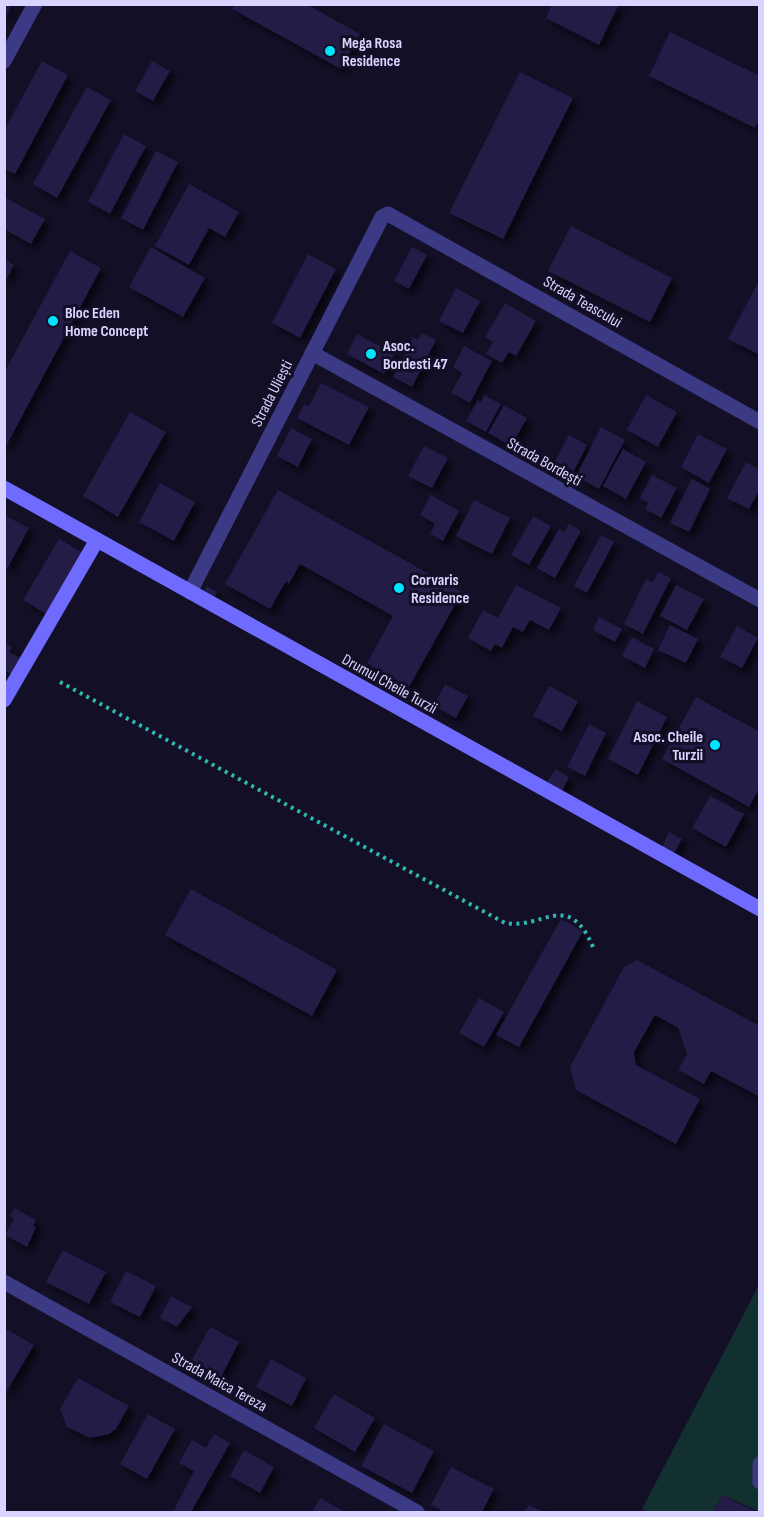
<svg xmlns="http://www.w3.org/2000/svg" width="764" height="1517" font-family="'Sofia Sans Condensed',sans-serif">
	<defs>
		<filter id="shadow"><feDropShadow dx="5.5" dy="5.5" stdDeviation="3" flood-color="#0009"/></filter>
	</defs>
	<rect width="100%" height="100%" fill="#130f26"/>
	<!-- green -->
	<path fill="#12302f" d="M759 1285V1512L723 1495 713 1512H649L642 1509Z"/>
	<!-- building -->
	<g fill="#241b47" filter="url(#shadow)">
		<path d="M4 4H12L4 20Z"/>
		<path d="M235 4H306L360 34 341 69 232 9Z"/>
		<path d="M552 4H619L599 45 546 18Z"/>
		<path d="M670 32 760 76V119L755 128 649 76Z"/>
		<path d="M42 61 68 75 15 174 4 169V131Z"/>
		<path d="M152 61 170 71 153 101 135 91Z"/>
		<path d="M520 72 573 98 503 239 449 213Z"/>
		<path d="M87 87 111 100 57 198 33 184Z"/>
		<path d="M124 134 146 146 110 214 88 202Z"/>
		<path d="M156 151 178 162 143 230 121 218Z"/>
		<path d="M189 184 239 212 225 237 209 228 189 265 155 246Z"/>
		<path d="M4 197 45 219 31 244 4 229Z"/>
		<path d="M571 226 672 278 650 322 548 271Z"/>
		<path d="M151 247 205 278 183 317 129 287Z"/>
		<path d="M412 247 427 255 409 289 394 281Z"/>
		<path d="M70 251 101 268 4 450V373Z"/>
		<path d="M308 254 336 269 300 338 272 323Z"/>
		<path d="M4 259 14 265 4 283Z"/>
		<path d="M760 279V355L728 339Z"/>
		<path d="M456 288 480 301 463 333 439 321Z"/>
		<path d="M505 303 536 321 516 356 509 352 502 363 486 354 493 342 485 337Z"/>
		<path d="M422 333 436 340 412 387 393 377 413 337 418 340Z"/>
		<path d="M357 334 394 354 384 374 347 354Z"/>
		<path d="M464 346 492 361 470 403 451 393 462 373 453 367Z"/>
		<path d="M321 383 369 407 349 445 297 418 304 404 309 407Z"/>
		<path d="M484 395 501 404 486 432 466 421 478 400 481 402Z"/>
		<path d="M646 395 677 412 658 447 627 430Z"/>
		<path d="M504 405 527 418 511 446 488 433Z"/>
		<path d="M130 412 166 432 118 517 83 496Z"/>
		<path d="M601 427 625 440 599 489 576 476Z"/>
		<path d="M291 428 312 439 298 467 277 456Z"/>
		<path d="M698 434 727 449 709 483 681 467Z"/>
		<path d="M569 435 587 445 574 471 555 461Z"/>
		<path d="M424 446 448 458 432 488 408 476Z"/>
		<path d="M623 449 646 462 626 499 603 486Z"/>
		<path d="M746 462 760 470V489L749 509 727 498Z"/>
		<path d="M652 475 677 488 661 518 645 509 648 503 640 498Z"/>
		<path d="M692 479 710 489 689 532 670 523Z"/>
		<path d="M160 483 195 502 174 541 139 522Z"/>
		<path d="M278 490 462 592 409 687 367 663 393 616 300 564 289 584 286 581 270 609 225 584Z"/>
		<path d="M431 495 459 511 443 541 430 534 435 524 420 515Z"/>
		<path d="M474 500 510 518 492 554 456 536Z"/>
		<path d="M4 515 29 528 7 569 4 568Z"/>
		<path d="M533 516 551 526 529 565 511 555Z"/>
		<path d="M569 524 581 531 555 578 537 568 559 529 564 532Z"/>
		<path d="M601 535 614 542 587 593 574 586Z"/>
		<path d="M59 539 82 552 46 614 23 600Z"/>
		<path d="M658 572 671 578 643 634 624 624 646 579 653 582Z"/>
		<path d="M516 585 561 608 549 630 530 620 523 632 513 627 502 648 495 644 491 651 468 638 483 610 498 618Z"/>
		<path d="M676 585 704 599 687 630 660 616Z"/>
		<path d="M207 586 217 592 214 598 204 592Z"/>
		<path d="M599 617 622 629 615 642 593 630Z"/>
		<path d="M670 625 698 639 686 663 658 650Z"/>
		<path d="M737 626 758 638 742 668 720 657Z"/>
		<path d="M632 637 654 649 645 668 622 656Z"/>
		<path d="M4 643 12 647 9 652 21 658 12 674 4 670Z"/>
		<path d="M445 684 468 696 456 718 434 706Z"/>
		<path d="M549 686 578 701 562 731 533 716Z"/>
		<path d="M696 697 760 732V787L749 807 662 759Z"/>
		<path d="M637 701 667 717 638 775 608 759Z"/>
		<path d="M589 724 606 733 585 776 567 767Z"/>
		<path d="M555 769 569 777 562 791 547 783Z"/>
		<path d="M710 796 744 814 726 847 692 828Z"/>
		<path d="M669 832 682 839 673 855 661 849Z"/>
		<path d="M191 889 337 970 312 1016 165 935Z"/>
		<path d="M561 919 583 931 519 1047 496 1035Z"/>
		<path d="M637 960 760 1026V1097L711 1071 704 1084 678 1070 687 1054 678 1028 655 1015 634 1052 636 1065 700 1099 676 1144 576 1090 570 1067 624 967Z"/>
		<path d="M479 998 504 1012 484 1047 459 1033Z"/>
		<path d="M14 1208 36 1220 33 1226 36 1227 27 1247 5 1235 14 1218 10 1216Z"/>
		<path d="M63 1250 106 1272 89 1304 46 1282Z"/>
		<path d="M126 1271 156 1286 140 1317 110 1302Z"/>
		<path d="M171 1296 192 1307 177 1327 160 1318Z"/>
		<path d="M210 1327 239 1342 218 1383 188 1367Z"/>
		<path d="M6 1329 34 1345 4 1396V1330Z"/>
		<path d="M271 1359 306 1378 292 1406 256 1387Z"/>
		<path d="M78 1378 129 1406 116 1429 109 1434 90 1438 67 1427 60 1409Z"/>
		<path d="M334 1394 375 1418 355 1452 314 1428Z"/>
		<path d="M148 1414 175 1429 147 1479 120 1464Z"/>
		<path d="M384 1424 434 1451 412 1493 361 1466Z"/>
		<path d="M214 1434 230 1443 191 1512H173L194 1471 179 1463 192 1440 206 1448Z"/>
		<path d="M244 1450 274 1467 260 1493 230 1476Z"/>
		<path d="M451 1467 494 1489 482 1512H444L431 1505Z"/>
		<path d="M723 1495 756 1512H713Z"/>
		<path d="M320 1498 345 1512H312Z"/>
		<path d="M529 1505 544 1512H524Z"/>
	</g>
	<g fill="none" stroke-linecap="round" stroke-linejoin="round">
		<!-- path -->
		<path stroke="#2fb8b0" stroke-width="4" stroke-dasharray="3 4.5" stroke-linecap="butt" d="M60 682 505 923C543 930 568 889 593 947"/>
		<!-- street -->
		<g stroke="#3d3a85" stroke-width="15">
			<path d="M4 61 35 4"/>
			<path d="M312 353 760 600"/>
			<path d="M190 592 382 217 388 214 760 422"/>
			<path d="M4 1282 417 1512"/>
			<path d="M760 1464V1482"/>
		</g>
		<!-- secondary -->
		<g stroke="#6f6bff" stroke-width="15">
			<path d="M4 488 760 909"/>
			<path d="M4 700 97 540"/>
		</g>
	</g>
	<!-- markers -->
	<g fill="#00e5ff" stroke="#130f26" stroke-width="2">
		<circle cx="330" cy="51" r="6"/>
		<circle cx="53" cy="321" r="6"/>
		<circle cx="371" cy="354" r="6"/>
		<circle cx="399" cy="588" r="6"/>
		<circle cx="715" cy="745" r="6"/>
	</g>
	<g text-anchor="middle" stroke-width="6" stroke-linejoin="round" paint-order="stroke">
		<!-- poi labels -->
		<g font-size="16" font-weight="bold" fill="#d9d4ff" stroke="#130f26" text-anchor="start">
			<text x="342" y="48">Mega Rosa<tspan x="342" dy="18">Residence</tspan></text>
			<text x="65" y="318">Bloc Eden<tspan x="65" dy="18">Home Concept</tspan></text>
			<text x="383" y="351">Asoc.<tspan x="383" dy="18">Bordesti 47</tspan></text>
			<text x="411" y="585">Corvaris<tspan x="411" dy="18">Residence</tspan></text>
			<text x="703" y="742" text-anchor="end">Asoc. Cheile<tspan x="703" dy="18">Turzii</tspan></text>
		</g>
		<!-- street labels -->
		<g font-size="16" fill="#d9d4ff" stroke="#130f26">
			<text transform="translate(583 301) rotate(30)" y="6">Strada Teascului</text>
			<text transform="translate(271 393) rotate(-63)" y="6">Strada Uliești</text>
			<text transform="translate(545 461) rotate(29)" y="6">Strada Bordești</text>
			<text transform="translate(390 683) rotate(29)" y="6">Drumul Cheile Turzii</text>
			<text transform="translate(220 1381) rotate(29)" y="6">Strada Maica Tereza</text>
		</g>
	</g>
	<!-- border -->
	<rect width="764" height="1517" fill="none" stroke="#d9d4ff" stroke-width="12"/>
</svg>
